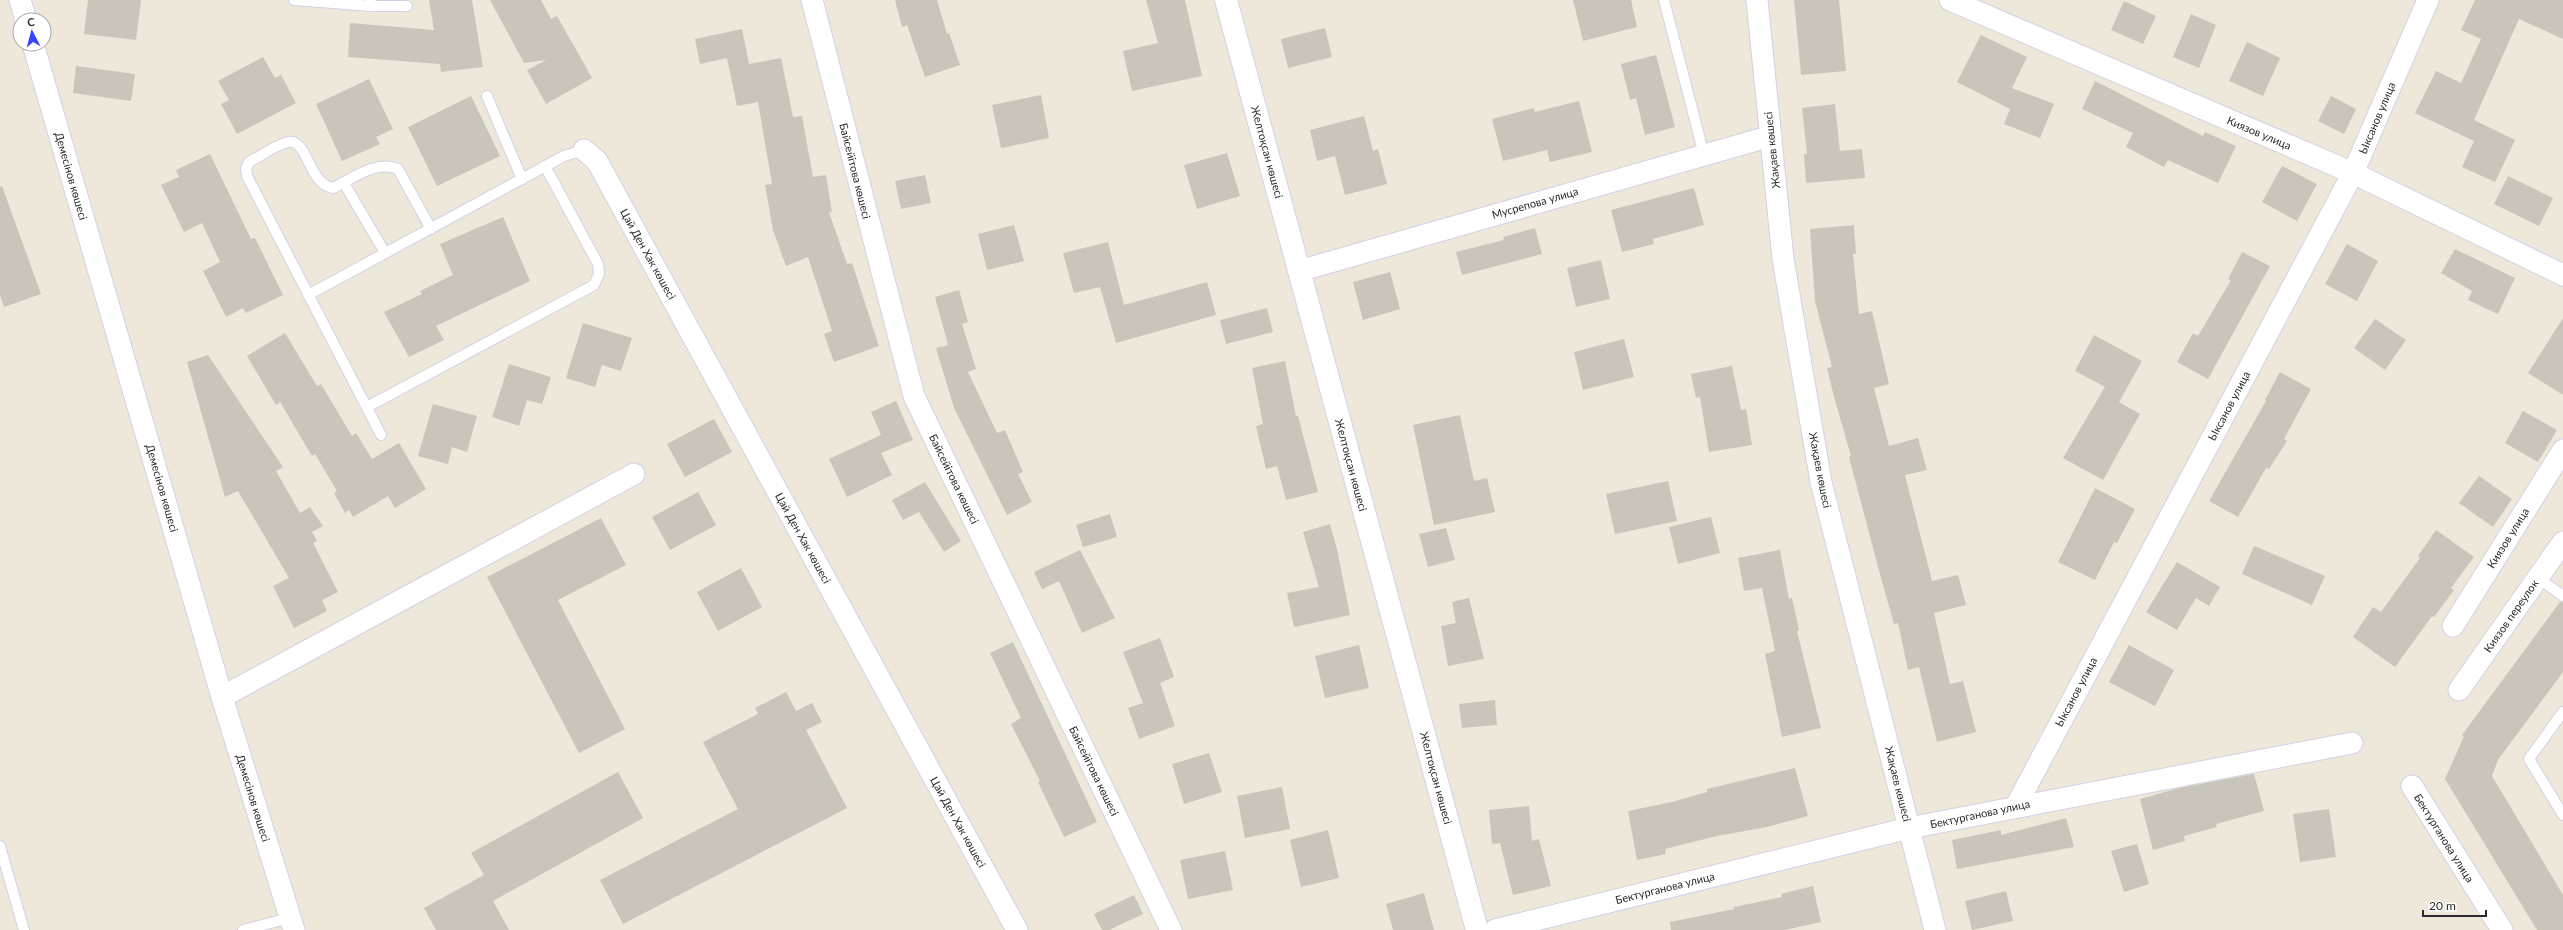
<svg xmlns="http://www.w3.org/2000/svg" width="2563" height="930" font-family="Lato,sans-serif">
	<rect width="100%" height="100%" fill="#eee8da"/>
	<!-- building -->
	<g fill="#c9c5ba">
		<path d="M88 0H141L136 40 84 34Z"/>
		<path d="M429 0H472L483 67 441 72 440 64 348 57 350 23 434 30Z"/>
		<path d="M490 0H541L551 19 557 16 592 78 546 104 527 70 546 60 524 63Z"/>
		<path d="M895 0H937L947 34 949 33 960 65 925 77 907 25 902 27Z"/>
		<path d="M1146 0H1185L1202 76 1132 91 1123 51 1158 43Z"/>
		<path d="M1573 0H1631L1637 27 1583 41Z"/>
		<path d="M1794 0H1839L1846 71 1801 75Z"/>
		<path d="M2475 0H2563V39L2519 19 2474 120 2515 140 2495 182 2462 167 2474 141 2415 113 2436 71 2461 83 2481 39 2461 30Z"/>
		<path d="M2124 1 2156 16 2143 44 2111 30Z"/>
		<path d="M2191 14 2216 25 2199 68 2173 57Z"/>
		<path d="M1325 28 1332 57 1288 68 1281 39Z"/>
		<path d="M742 29 749 64 781 58 793 117 802 116 813 177 826 175 832 212H829L847 264 852 263 879 346 834 362 824 334 832 331 808 257 786 266 773 230 765 185 772 184 758 102 737 106 727 58 700 64 695 39Z"/>
		<path d="M1981 35 2027 57 2012 88 2054 104 2040 138 2004 124 2010 109 1957 82Z"/>
		<path d="M2247 42 2280 58 2263 96 2229 81Z"/>
		<path d="M1656 55 1675 127 1645 135 1636 98 1630 100 1621 64Z"/>
		<path d="M263 57 275 78 281 75 296 103 237 134 221 104 229 100 218 81Z"/>
		<path d="M76 66 135 74 131 101 73 93Z"/>
		<path d="M369 79 393 129 376 137 380 144 342 161 316 104Z"/>
		<path d="M2095 81 2203 136 2205 132 2236 146 2218 183 2168 160 2164 167 2126 147 2133 133 2082 109Z"/>
		<path d="M1041 95 1049 138 1001 148 992 105Z"/>
		<path d="M471 96 500 156 437 186 408 127Z"/>
		<path d="M2331 96 2356 109 2344 134 2318 121Z"/>
		<path d="M1579 101 1592 152 1550 162 1547 150 1503 161 1492 119 1534 108 1535 112Z"/>
		<path d="M1835 104 1840 151 1862 149 1865 178 1806 183 1804 154H1807L1802 108Z"/>
		<path d="M1364 116 1373 151 1378 149 1387 184 1345 195 1335 156 1317 161 1310 130Z"/>
		<path d="M1227 153 1240 196 1197 209 1184 165Z"/>
		<path d="M210 154 251 239 255 238 283 295 246 313 243 308 226 317 203 271 220 262 202 223 184 232 161 185 179 177 176 170Z"/>
		<path d="M2282 166 2317 184 2297 221 2262 202Z"/>
		<path d="M925 175 931 203 901 209 895 181Z"/>
		<path d="M2508 176 2553 198 2539 226 2494 204Z"/>
		<path d="M2 186 41 294 4 307 0 295V187Z"/>
		<path d="M1694 188 1704 225 1653 239 1654 244 1622 252 1611 210Z"/>
		<path d="M503 217 530 281 436 326 444 340 409 357 384 312 422 294 420 291 453 275 440 244Z"/>
		<path d="M1014 225 1024 261 987 270 978 234Z"/>
		<path d="M1854 225 1856 254H1853L1859 314 1872 311 1889 384 1874 388 1889 446 1918 438 1927 470 1905 475 1932 581 1958 575 1966 605 1934 613 1950 684 1963 681 1976 732 1937 742 1919 667 1908 670 1898 623 1894 624 1881 578 1849 457 1851 456 1834 397 1827 368 1832 367 1815 301 1810 229Z"/>
		<path d="M1535 228 1542 254 1462 275 1456 252 1504 240 1503 237Z"/>
		<path d="M1108 242 1124 305 1207 282 1216 315 1116 343 1100 287 1074 293 1063 253Z"/>
		<path d="M2347 244 2378 261 2357 301 2325 284Z"/>
		<path d="M2455 249 2515 278 2498 314 2468 300 2472 291 2441 273Z"/>
		<path d="M2242 252 2270 266 2208 379 2177 362 2193 333 2198 336 2231 280 2228 279Z"/>
		<path d="M1601 260 1610 299 1576 307 1567 268Z"/>
		<path d="M1390 272 1400 309 1363 320 1353 282Z"/>
		<path d="M959 290 968 322 962 324 976 369 968 372 997 433 1005 430 1023 472 1018 474 1032 502 1007 515 954 408 936 348 948 345 935 297Z"/>
		<path d="M1267 308 1273 332 1226 344 1220 320Z"/>
		<path d="M2563 318V395L2528 373Z"/>
		<path d="M2375 319 2406 340 2385 370 2354 348Z"/>
		<path d="M583 323 632 338 621 371 602 365 595 387 566 378Z"/>
		<path d="M285 333 317 386 321 384 352 436 356 433 372 459 399 443 426 489 395 508 388 496 353 517 349 510 345 513 334 493 337 491 315 454 312 456 280 402 276 405 247 356Z"/>
		<path d="M2094 335 2142 361 2119 402 2140 414 2103 480 2063 458 2105 387 2075 371Z"/>
		<path d="M1624 339 1634 377 1583 390 1574 352Z"/>
		<path d="M208 355 283 467 276 471 300 513 310 507 323 526 312 532 317 541 313 543 338 592 322 600 327 611 294 628 273 586 289 578 238 491 225 497 187 362Z"/>
		<path d="M1285 361 1296 416H1298L1318 492 1286 500 1277 466 1266 469 1256 426 1263 424 1252 368Z"/>
		<path d="M509 364 551 377 542 404 527 400 519 426 492 417Z"/>
		<path d="M1732 366 1741 410 1746 409 1752 445 1709 452 1700 397 1696 398 1691 374Z"/>
		<path d="M2280 372 2311 389 2284 439 2287 441 2269 469 2266 468 2238 517 2209 501 2266 401 2265 400Z"/>
		<path d="M896 401 913 440 881 453 892 475 847 497 829 459 881 435 871 412Z"/>
		<path d="M433 404 477 416 467 452 452 447 448 464 418 456Z"/>
		<path d="M2523 411 2557 430 2538 462 2505 443Z"/>
		<path d="M1460 415 1474 481 1487 478 1495 512 1434 525 1413 425Z"/>
		<path d="M714 419 732 452 685 477 667 444Z"/>
		<path d="M2479 476 2512 499 2493 527 2459 503Z"/>
		<path d="M1668 481 1677 521 1615 534 1606 494Z"/>
		<path d="M925 482 961 541 944 552 919 512 903 520 892 500Z"/>
		<path d="M2095 488 2135 509 2117 543 2114 542 2095 580 2058 562Z"/>
		<path d="M698 492 716 525 670 550 652 517Z"/>
		<path d="M1110 514 1117 537 1083 547 1076 525Z"/>
		<path d="M1711 517 1720 553 1678 564 1669 527Z"/>
		<path d="M601 518 626 565 558 600 625 729 579 753 487 577Z"/>
		<path d="M1330 524 1337 549 1350 615 1294 627 1287 593 1319 587 1303 532Z"/>
		<path d="M1446 528 1455 560 1428 567 1419 534Z"/>
		<path d="M2436 530 2474 557 2451 588 2454 590 2434 617 2432 616 2395 667 2353 637 2373 607 2381 612 2420 558 2418 556Z"/>
		<path d="M2254 546 2325 576 2312 605 2242 574Z"/>
		<path d="M1080 550 1115 618 1082 633 1059 581 1042 589 1034 572Z"/>
		<path d="M1780 550 1789 599 1792 598 1799 630 1797 631 1821 728 1782 737 1765 654 1775 651 1762 588 1744 591 1738 558Z"/>
		<path d="M2177 562 2220 587 2209 606 2196 598 2177 630 2146 612Z"/>
		<path d="M741 568 762 607 718 631 697 592Z"/>
		<path d="M1469 598 1484 659 1448 666 1441 626 1456 623 1452 602Z"/>
		<path d="M2560 602H2563V672L2498 760 2492 776 2563 895V930H2537L2445 779 2464 736 2462 735Z"/>
		<path d="M1160 638 1174 677 1160 683 1175 726 1139 739 1128 708 1143 703 1123 652Z"/>
		<path d="M1013 642 1097 822 1064 837 1038 782 1040 781 1011 724 1021 718 990 653Z"/>
		<path d="M1359 645 1369 688 1325 698 1315 656Z"/>
		<path d="M2129 645 2174 670 2155 706 2109 682Z"/>
		<path d="M786 692 796 711 812 703 822 722 806 730 847 808 623 924 600 880 738 809 703 742 758 714 755 708Z"/>
		<path d="M1495 700 1497 725 1462 728 1459 704Z"/>
		<path d="M1209 753 1222 792 1184 804 1172 764Z"/>
		<path d="M1795 768 1808 816 1767 827 1717 836 1665 849 1666 854 1637 860 1628 811 1672 802 1707 792V789Z"/>
		<path d="M618 772 643 818 493 901 509 930H436L424 908 484 875 471 853Z"/>
		<path d="M2254 774 2264 811 2216 824 2217 827 2184 836 2185 841 2153 850 2140 799 2179 788Z"/>
		<path d="M1282 787 1290 829 1245 838 1237 796Z"/>
		<path d="M1529 806 1532 841 1539 839 1551 886 1513 895 1500 843 1492 844 1489 810Z"/>
		<path d="M2329 809 2336 857 2300 862 2293 814Z"/>
		<path d="M2066 818 2074 847 1957 869 1952 840 2001 830V835Z"/>
		<path d="M1328 830 1339 878 1301 887 1290 840Z"/>
		<path d="M2137 844 2149 884 2124 892 2111 851Z"/>
		<path d="M1225 851 1233 890 1188 899 1180 860Z"/>
		<path d="M1813 886 1821 922 1785 930H1671L1670 922 1734 909V907L1782 897 1781 894Z"/>
		<path d="M2006 891 2013 921 1972 930 1965 901Z"/>
		<path d="M1424 893 1434 930H1393L1386 904Z"/>
		<path d="M1134 895 1143 914 1109 930H1102L1094 914Z"/>
	</g>
	<g fill="none" stroke-linecap="round" stroke-linejoin="round">
		<!-- lane casing -->
		<g stroke="#d0d1e5" stroke-width="12">
			<g id="lane">
				<path d="M294 0 372 6"/>
				<path d="M370 0 372 6H407"/>
				<path d="M1664 0 1704 155"/>
				<path d="M487 96 522 179"/>
				<path d="M344 183 385 253"/>
				<path d="M308 295 564 156 584 150"/>
				<path d="M367 407 594 285 599 274 598 264 545 166"/>
				<path d="M381 435 247 176 246 169 249 162C261 156 275 145 288 142 308 138 308 184 333 188 353 178 376 160 398 169L431 229"/>
				<path d="M2538 578 2563 596"/>
				<path d="M2563 712 2529 759 2563 815"/>
				<path d="M0 846 24 930"/>
				<path d="M243 930 290 918"/>
			</g>
		</g>
		<!-- street casing -->
		<g stroke="#d0d1e5" stroke-width="23">
			<g id="street">
				<path d="M20 0 26 20"/>
				<path d="M812 0 914 396 1171 930"/>
				<path d="M1757 0 1783 259 1821 482 1935 930"/>
				<path d="M1950 0 2353 173 2563 275"/>
				<path d="M33 44 222 697 294 930"/>
				<path d="M584 150 597 161 1017 930"/>
				<path d="M1299 271 1771 136"/>
				<path d="M2453 626 2563 450"/>
				<path d="M2459 690 2563 542"/>
				<path d="M222 697 634 474"/>
				<path d="M2412 786 2502 930"/>
				<path d="M2016 806 2353 173 2428 0"/>
				<path d="M1495 930 1909 828 2352 743"/>
			</g>
		</g>
		<!-- secondary casing -->
		<g stroke="#d0d1e5" stroke-width="24">
			<path id="secondary" d="M1226 0 1477 930"/>
		</g>
		<!-- lane -->
		<use href="#lane" stroke="#fff" stroke-width="10"/>
		<!-- street -->
		<use href="#street" stroke="#fff" stroke-width="21"/>
		<!-- secondary -->
		<use href="#secondary" stroke="#fff" stroke-width="22"/>
	</g>
	<g text-anchor="middle" stroke-width="3" stroke-linejoin="round" paint-order="stroke">
		<!-- street labels -->
		<g font-size="11" fill="#2a2a2a" stroke="#fff">
			<text transform="translate(2377 118) rotate(-67)" y="4">Ыксанов улица</text>
			<text transform="translate(2259 133) rotate(23)" y="4">Киязов улица</text>
			<text transform="translate(1772 150) rotate(-96)" y="4">Жақаев көшесі</text>
			<text transform="translate(1267 152) rotate(75)" y="4">Желтоқсан көшесі</text>
			<text transform="translate(855 171) rotate(76)" y="4">Байсейітова көшесі</text>
			<text transform="translate(71 176) rotate(74)" y="4">Демесінов көшесі</text>
			<text transform="translate(1535 203) rotate(-16)" y="4">Мусрепова улица</text>
			<text transform="translate(648 254) rotate(61)" y="4">Цай Ден Хак көшесі</text>
			<text transform="translate(2229 406) rotate(-62)" y="4">Ыксанов улица</text>
			<text transform="translate(1351 465) rotate(75)" y="4">Желтоқсан көшесі</text>
			<text transform="translate(1820 470) rotate(79)" y="4">Жақаев көшесі</text>
			<text transform="translate(954 479) rotate(64)" y="4">Байсейітова көшесі</text>
			<text transform="translate(162 488) rotate(74)" y="4">Демесінов көшесі</text>
			<text transform="translate(803 538) rotate(61)" y="4">Цай Ден Хак көшесі</text>
			<text transform="translate(2508 538) rotate(-58)" y="4">Киязов улица</text>
			<text transform="translate(2511 616) rotate(-55)" y="4">Киязов переулок</text>
			<text transform="translate(2076 692) rotate(-62)" y="4">Ыксанов улица</text>
			<text transform="translate(1094 771) rotate(64)" y="4">Байсейітова көшесі</text>
			<text transform="translate(1436 778) rotate(75)" y="4">Желтоқсан көшесі</text>
			<text transform="translate(1898 784) rotate(76)" y="4">Жақаев көшесі</text>
			<text transform="translate(253 798) rotate(73)" y="4">Демесінов көшесі</text>
			<text transform="translate(1980 814) rotate(-12)" y="4">Бектурганова улица</text>
			<text transform="translate(958 822) rotate(61)" y="4">Цай Ден Хак көшесі</text>
			<text transform="translate(2444 838) rotate(58)" y="4">Бектурганова улица</text>
			<text transform="translate(1665 888) rotate(-14)" y="4">Бектурганова улица</text>
		</g>
	</g>
	<!-- north arrow -->
	<g transform="translate(32 32) rotate(354)"><circle r="19" fill="#ffffff" stroke="#aaaaaa"/>
	<path d="M0-3L7 15L0 10L-7 15Z" fill="#3645ff"/>
	<text y="-6" font-size="11" font-weight="bold" text-anchor="middle" fill="#2a2a2a">С</text>
	</g>
	<!-- scale -->
	<path d="M2423 910v6h63v-6" fill="none" stroke="#2a2a2a" stroke-width="2"/>
	<text x="2429" y="910" font-size="12" fill="#2a2a2a" stroke="#ffffff" stroke-width="3" paint-order="stroke">20 m</text>
</svg>
